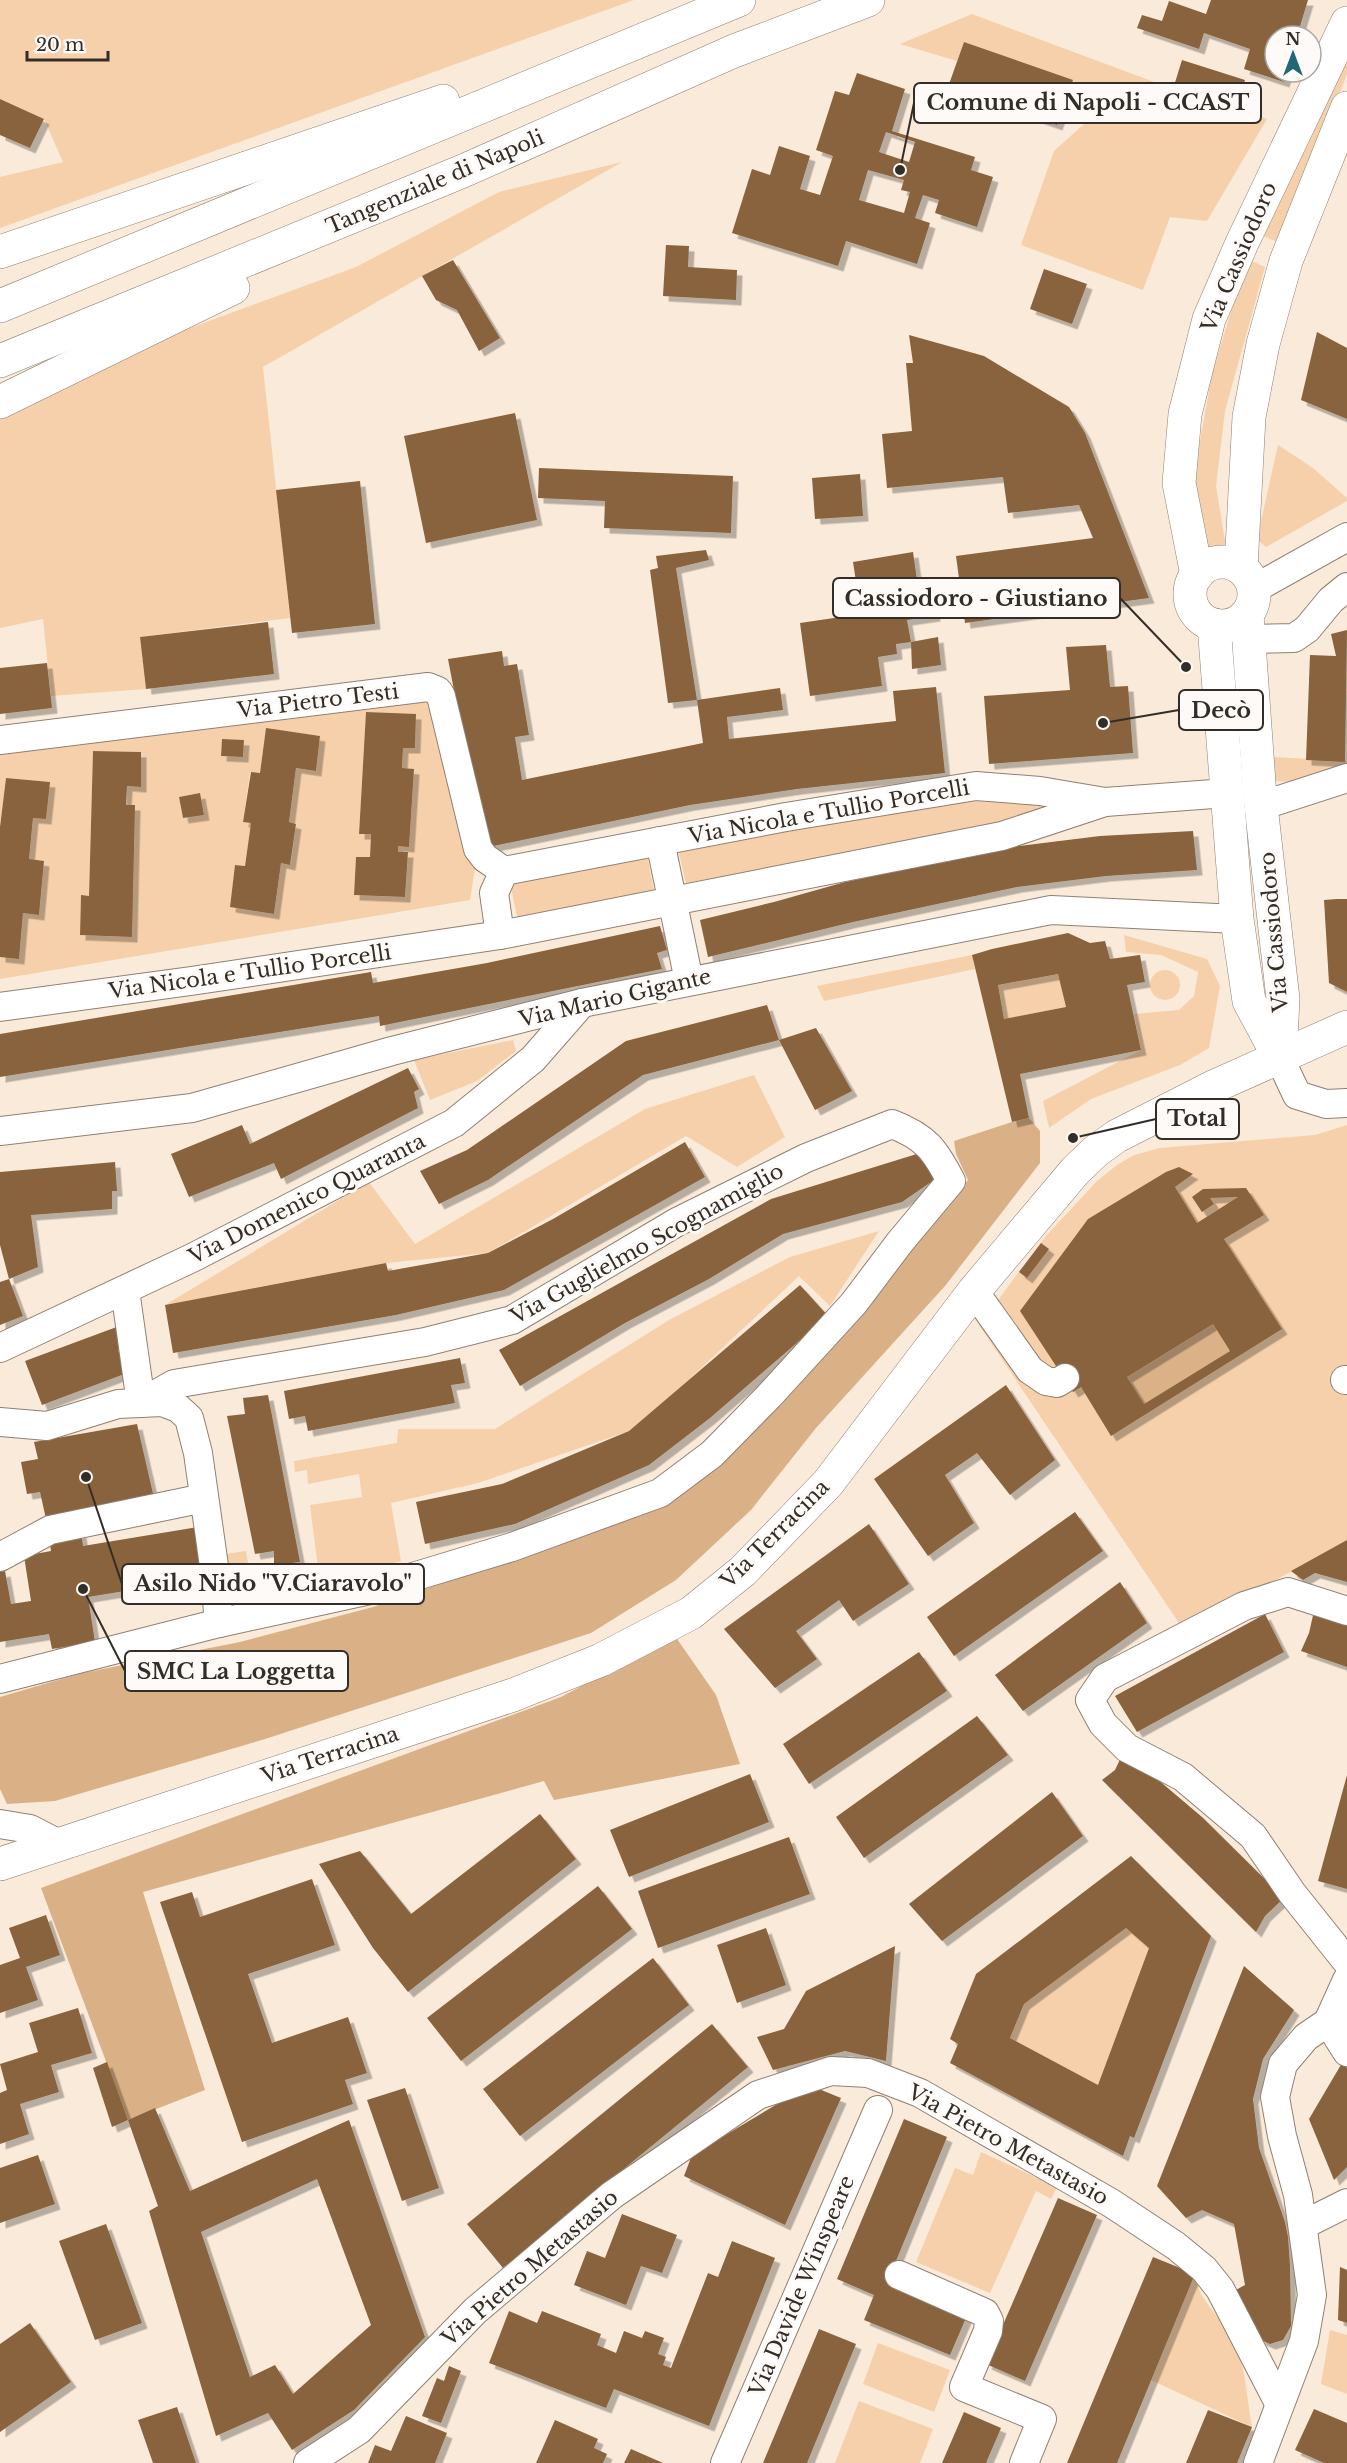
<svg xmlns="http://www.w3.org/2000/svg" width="1347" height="2463" font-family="'Libre Baskerville',serif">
	<defs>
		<filter id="shadow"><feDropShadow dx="5.5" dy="5.5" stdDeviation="0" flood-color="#0004"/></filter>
	</defs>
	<rect width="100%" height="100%" fill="#faeada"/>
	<!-- green -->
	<g fill="#f6d0ab" fill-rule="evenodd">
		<path d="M0 0H634L0 228V177L63 162 44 119 0 99Z"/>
		<path d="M972 14 1173 89 1267 119 1207 221 1170 217 1143 290 1021 245 1054 151 1093 116 1097 90 964 42 957 61 900 44Z"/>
		<path d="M1347 47V74L1322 140 1278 242 1257 234 1312 137Z"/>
		<path d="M622 162 263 367 290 618 140 637 146 689 51 696 43 619 0 628V415L179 332 356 267 499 192Z"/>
		<path d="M1247 259 1265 267 1225 411 1216 486 1226 547 1203 550 1193 480 1212 374Z"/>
		<path d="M1278 445 1313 468 1347 498V501L1266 547 1257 539Z"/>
		<path d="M354 696 429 703 475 868 470 900 0 979V957L19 958 23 913 39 914 44 862 29 859 33 818 49 782 6 778 0 827V740ZM366 712 416 715 415 748H403L402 768 414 769 409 846H398V852L408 853 405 897 354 895 356 857H370L371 834 359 833ZM266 729 320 736 316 770 296 768 289 822 296 824 291 864 281 863 274 914 230 907 235 865 245 866 251 823 243 822 250 772 260 773ZM222 739 244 740 243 757 221 756ZM93 751 141 752V787L127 786 131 937 80 935 81 896H89ZM200 793 204 814 183 818 179 797Z"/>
		<path d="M1273 757 1347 761V768L1306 783 1273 781Z"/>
		<path d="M973 801 1054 804 982 830 686 883 678 849Z"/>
		<path d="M647 855 654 891 517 917 510 882Z"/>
		<path d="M1124 935 1207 959 1220 986 1209 1048 1180 1065 1091 1099 1049 1128 1043 1101 1141 1050 1134 1014 1179 1010 1194 996 1198 972 1161 955 1126 952Z"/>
		<path d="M972 955 975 969 824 1001 817 986Z"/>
		<circle cx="1165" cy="985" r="15"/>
		<path d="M1058 974 1066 1007 1004 1019 998 985Z"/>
		<path d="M513 1040 516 1051 477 1081 430 1100 414 1060Z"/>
		<path d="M754 1075 785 1137 737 1167 686 1136 488 1253 386 1263 165 1305 369 1182 415 1244 645 1109Z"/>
		<path d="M1347 1125V1542L1183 1629 979 1325 1046 1236 1097 1181 1117 1165 1134 1155 1160 1148 1315 1135Z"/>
		<path d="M879 1231 830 1306 799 1276 683 1385 629 1431 478 1483 391 1503 401 1561 320 1584 310 1505 362 1497 359 1474 308 1484 307 1470 295 1472 294 1461 397 1443 398 1429H495L669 1320 790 1257Z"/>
		<path d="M246 1551 249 1569 274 1565 279 1588 239 1598 226 1554Z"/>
		<path d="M1126 1928 1149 1948 1098 2085 1010 2038 1024 2004Z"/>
		<path d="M981 2152 1057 2187 1051 2199 1036 2191 990 2293 916 2262 955 2168 973 2175Z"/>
		<path d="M1195 2274C1199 2304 1222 2316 1234 2341 1246 2367 1247 2400 1252 2427L1151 2380Z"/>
		<path d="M1330 2330 1347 2335V2394L1321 2384Z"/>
		<path d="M878 2343 950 2370 934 2412 863 2384Z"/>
		<path d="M859 2401 933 2429 920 2463H835Z"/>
	</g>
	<!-- forest -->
	<g fill="#dab187">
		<path d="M1029 1118 1040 1131V1163L945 1286 816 1428 751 1510 676 1580 591 1633 265 1739 55 1801 7 1804 0 1789V1697L82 1673 240 1642 373 1607 632 1518 734 1452 884 1284 968 1180 956 1154 954 1141 1012 1122Z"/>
		<path d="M675 1636 716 1695 740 1764 554 1800 544 1781 143 1892 205 2090 128 2120 41 1888 561 1697Z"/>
	</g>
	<!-- water -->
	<path fill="#dbb188" d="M1213 1324 1230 1351 1144 1404 1127 1377Z"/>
	<!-- building -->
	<g fill="#89633c" fill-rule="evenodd" filter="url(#shadow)">
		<path d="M1211 0H1308L1297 36H1275V72H1287L1284 82 1244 69 1250 49 1204 33 1199 49 1137 28 1142 15 1162 21 1169 1 1206 14Z"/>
		<path d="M964 42 1073 80 1057 125 948 87Z"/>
		<path d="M1182 60 1245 80 1236 109 1173 89Z"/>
		<path d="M857 73 905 89 892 131 975 157 971 170 993 177 977 227 935 213 939 200 923 195 915 218 930 223 917 264 846 241 838 266 732 233 752 169 770 175 779 146 810 156 800 189 820 195 833 156 816 150 835 91 849 95ZM886 132 915 142 909 162 879 152ZM868 170 904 180 901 190 910 192 904 213 859 200Z"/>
		<path d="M0 99 44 119 30 148 0 135Z"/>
		<path d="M666 245 689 246 688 267 737 270 736 300 663 296Z"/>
		<path d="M453 260 500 338 479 351 457 310 436 300 422 276Z"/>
		<path d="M1044 269 1087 284 1072 324 1030 309Z"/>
		<path d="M1317 332 1347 348V419L1301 400Z"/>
		<path d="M909 335 984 356 1069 407 1085 433 1149 598 965 623 956 556 1093 538 1079 505 1008 513 1003 477 887 488 882 434 912 431 906 363H913Z"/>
		<path d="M515 413 537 520 426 543 404 436Z"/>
		<path d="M539 468 733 476 731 533 604 528 605 501 538 498Z"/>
		<path d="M860 474 863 516 815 519 812 478Z"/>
		<path d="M360 481 375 624 292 633 276 490Z"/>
		<path d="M706 550 709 560 676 568 697 700 668 703 650 570 658 568 656 556Z"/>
		<path d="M913 552 919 594 932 593 935 616 907 620 911 642 938 637 941 665 912 669 911 642 896 644 897 654 878 657 882 686 810 696 800 623 861 614 853 562Z"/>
		<path d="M268 622 274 674 146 689 140 637Z"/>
		<path d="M1347 630 1345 762 1306 760 1310 655 1336 656 1331 634Z"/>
		<path d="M1106 645 1110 687 1128 686 1133 753 989 764 984 696 1070 690 1066 647Z"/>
		<path d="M502 651 504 666 517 664 529 735 515 737 522 780 703 743 697 700 780 688 783 710 727 717 729 739 896 721 893 691 936 687 945 773 797 789 690 805 484 848 448 659Z"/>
		<path d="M47 663 52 708 0 714V668Z"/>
		<path d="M366 712 416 714 415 748H403L402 768 414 769 409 847 398 846V852H408L405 897 354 895 356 857H370L371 834H359Z"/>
		<path d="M266 728 320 736 316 771 296 768 289 822 296 824 290 865 281 863 274 914 230 907 235 865 245 866 251 823 243 822 251 772 260 773Z"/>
		<path d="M222 739 244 740 243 757 221 756Z"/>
		<path d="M93 751 141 752V787L127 786 126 805H135L132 937 80 935 81 895 89 896Z"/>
		<path d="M6 778 50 782 46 819 33 818 29 859 44 861 39 915 23 913 19 959 0 957V827Z"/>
		<path d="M200 793 204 815 183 818 179 797Z"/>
		<path d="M1193 831 1197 870 1106 876 1017 887 853 922 708 957 700 920 774 902 845 882 1011 847 1100 836Z"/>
		<path d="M1337 899H1347V992L1329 983 1324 900Z"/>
		<path d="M660 926 667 950 657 953 662 969 380 1026 379 1016 0 1077V1034L371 972 373 983 487 963Z"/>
		<path d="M1068 933 1090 943 1105 941 1110 959 1140 955 1145 982 1127 985 1141 1050 1020 1074 1029 1118 1012 1122 972 955 992 949ZM1058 974 1066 1007 1004 1019 998 985Z"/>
		<path d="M767 1005 779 1040 643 1075 488 1180 439 1204 420 1171 467 1150 626 1041Z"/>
		<path d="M816 1028 852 1091 815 1110 779 1040Z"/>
		<path d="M408 1068 419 1089 414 1092 418 1108 281 1179 274 1163 189 1197 171 1154 242 1125 250 1144Z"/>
		<path d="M685 1142 705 1177 504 1290 396 1315 173 1353 165 1305 386 1263 388 1271 488 1253 553 1219Z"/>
		<path d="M920 1153 934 1180 902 1202 783 1234 709 1279 625 1323 520 1386 499 1350 771 1199Z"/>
		<path d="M115 1162 117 1191H112V1209L31 1215 38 1267 9 1279 0 1245V1172Z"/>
		<path d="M1179 1167 1193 1174 1175 1187 1197 1223 1238 1197 1210 1198 1214 1204 1202 1212 1192 1197 1203 1189 1246 1188 1264 1215 1224 1239 1282 1329 1111 1436 1081 1387 1073 1392 1020 1311 1088 1219 1166 1172ZM1213 1324 1230 1351 1144 1404 1127 1377Z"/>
		<path d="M1041 1243 1049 1249 1027 1278 1019 1272Z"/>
		<path d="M9 1279 23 1316 0 1325V1282Z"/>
		<path d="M800 1285 828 1316 710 1418 649 1465 515 1524 425 1544 416 1502 502 1484 629 1431Z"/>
		<path d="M122 1325 130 1346 118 1350 127 1373 42 1405 25 1361Z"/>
		<path d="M460 1358 465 1383 451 1385 455 1403 308 1431 305 1416 289 1419 284 1391Z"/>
		<path d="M1006 1385 1055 1460 1010 1495 977 1453 945 1475 974 1523 928 1556 874 1479Z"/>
		<path d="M268 1395 300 1562 274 1565V1551L255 1554 227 1416 245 1414 243 1398Z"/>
		<path d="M137 1424 154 1498 46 1519 40 1492 27 1494 21 1462 38 1459 34 1442Z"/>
		<path d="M1075 1512 1103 1551 954 1656 927 1617Z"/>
		<path d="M869 1524 909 1584 853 1621 839 1600 796 1631 817 1659 775 1688 724 1629Z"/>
		<path d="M198 1527 203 1562 184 1565 186 1581 88 1597 95 1642 52 1649 49 1634 0 1642V1572L5 1571 11 1604 31 1601 24 1556 51 1551 49 1537 81 1532 83 1546Z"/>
		<path d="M1347 1540V1582L1315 1573 1303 1580 1291 1571Z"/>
		<path d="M1120 1582 1147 1623 1023 1711 995 1675Z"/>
		<path d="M1314 1611 1347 1623V1667L1301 1651 1309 1633Z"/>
		<path d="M1265 1614 1284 1652 1137 1732 1115 1696Z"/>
		<path d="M919 1652 947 1691 809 1784 783 1744Z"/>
		<path d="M977 1716 1008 1755 864 1858 836 1817Z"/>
		<path d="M1124 1751 1202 1817 1284 1898 1265 1916 1256 1932 1102 1780 1115 1770Z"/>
		<path d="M750 1774 769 1822 629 1877 610 1830Z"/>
		<path d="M1347 1775V1889L1318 1881Z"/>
		<path d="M1052 1792 1083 1836 942 1941 909 1904Z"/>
		<path d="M540 1814 576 1859 408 1992 373 1948 319 1864 360 1851 411 1914Z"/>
		<path d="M789 1837 810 1894 658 1948 638 1891Z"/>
		<path d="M1131 1856 1211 1936 1134 2138 1130 2136 1123 2156 950 2063 958 2044 950 2039 976 1974ZM1126 1928 1149 1948 1098 2085 1010 2038 1024 2004Z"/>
		<path d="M312 1879 335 1945 248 1974 272 2043 348 2017 367 2073 345 2080 353 2104 242 2142 160 1902 192 1892 200 1917Z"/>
		<path d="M598 1886 632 1929 461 2061 427 2018Z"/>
		<path d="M46 1915 60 1955 26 1967 38 2000 0 2013V1965L20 1958 9 1928Z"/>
		<path d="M766 1928 786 1985 737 2003 717 1945Z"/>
		<path d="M895 1946 886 2061 845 2051 773 2070 757 2037 784 2029 806 1991Z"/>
		<path d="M653 1958 689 2005 520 2136 483 2089Z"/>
		<path d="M1244 1966 1294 2010 1263 2059 1253 2099 1259 2148 1285 2222 1288 2237 1290 2265 1291 2326 1283 2340 1270 2344 1261 2340 1232 2292 1245 2285 1234 2224 1202 2210 1186 2218 1157 2186Z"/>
		<path d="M78 2008 92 2053 51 2065 59 2092 20 2104 29 2134 0 2144V2093L7 2090 0 2064 38 2052 29 2023Z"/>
		<path d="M712 2024 748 2067 503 2268 467 2224Z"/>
		<path d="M107 2062 128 2120 112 2127 93 2068Z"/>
		<path d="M1342 2063 1347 2068V2167L1334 2180 1309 2119Z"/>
		<path d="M809 2085 841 2098 785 2225 684 2176 692 2155Z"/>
		<path d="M405 2088 439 2188 402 2201 367 2100Z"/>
		<path d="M155 2108 190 2191 349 2120 425 2337 354 2410 292 2450 268 2413 216 2436 149 2211 158 2206 128 2120ZM317 2179 371 2325 293 2394 275 2365 250 2377 201 2232Z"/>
		<path d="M904 2119 947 2137 889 2278 969 2311 950 2355 864 2320 874 2295 837 2279Z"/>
		<path d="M38 2155 55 2204 0 2223V2168Z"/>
		<path d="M1058 2198 1097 2215 1025 2381 986 2364Z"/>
		<path d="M622 2214 677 2235 662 2273 641 2266 626 2305 574 2285 587 2251 605 2258Z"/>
		<path d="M106 2224 142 2323 95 2340 59 2241Z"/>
		<path d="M732 2241 775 2258 709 2426 614 2389 606 2408 489 2363 509 2311 537 2323 542 2311 601 2334 597 2345 616 2353 624 2331 642 2338 645 2331 664 2338 658 2354 666 2357 663 2365 671 2368 708 2273 718 2277Z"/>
		<path d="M1153 2257 1195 2274 1117 2463H1067Z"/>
		<path d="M1340 2267 1347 2270V2323L1338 2320Z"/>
		<path d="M30 2323 71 2382 0 2432V2344Z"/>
		<path d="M819 2329 856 2344 807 2463H763Z"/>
		<path d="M449 2366 461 2371 441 2423 422 2416 437 2378 444 2381Z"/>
		<path d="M177 2407 196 2463H153L138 2420Z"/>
		<path d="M1314 2409 1347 2423V2463H1324L1295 2450Z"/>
		<path d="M1208 2410 1252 2427 1237 2463H1186Z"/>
		<path d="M964 2412 1001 2428 986 2463H942Z"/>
		<path d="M406 2416 447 2433 435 2463H368L375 2445 391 2451Z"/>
		<path d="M555 2420 598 2439 594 2448 607 2454 603 2463H536Z"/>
		<path d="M631 2449 663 2463H624Z"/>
	</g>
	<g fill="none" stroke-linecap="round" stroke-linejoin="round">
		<!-- minor casing -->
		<g stroke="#8f8072" stroke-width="30">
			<g id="minor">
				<path d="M1254 589 1347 537"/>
				<path d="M1249 639 1294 638 1307 629 1331 600 1347 587"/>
				<path d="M0 740 428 687 438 691 441 696 478 849 485 858 504 871"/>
				<path d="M1261 806 1347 778"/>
				<path d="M660 841 689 981"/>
				<path d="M500 935 494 893 504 871 786 817 976 786 1040 791 1105 802 1227 793"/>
				<path d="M0 1007 191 981 500 935 1002 836 1105 802"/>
				<path d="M1280 1059 1297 1095 1326 1104 1347 1103"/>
				<path d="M0 1131 192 1108 392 1051 582 1003 1051 910 1237 919"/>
				<path d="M125 1290 141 1403"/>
				<path d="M974 1291 1030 1370 1046 1381 1057 1383 1065 1378"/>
				<path d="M0 1348 192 1258 454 1123 533 1059 582 1003"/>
				<path d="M1345 1380H1347"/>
				<path d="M0 1422 47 1426 118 1404 162 1402 178 1408 189 1418 198 1453 214 1566 219 1623"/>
				<path d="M0 1557 50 1530 204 1498"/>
				<path d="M1347 1611 1288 1592 1244 1606 1105 1678 1090 1700 1103 1724 1127 1748 1183 1777 1253 1836 1292 1893 1347 1962"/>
				<path d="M0 1679 219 1623 370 1590 512 1547 660 1493 712 1454 769 1396 854 1303 900 1242 951 1181C935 1150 926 1137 892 1124L806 1158 677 1222 512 1320 425 1342 174 1384 141 1403"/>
				<path d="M0 1824 30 1829 59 1844"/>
				<path d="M1328 2022 1347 1980"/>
				<path d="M1328 2022 1347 2052"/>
				<path d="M1303 2225 1347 2203"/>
				<path d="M899 2275 985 2313 989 2321 988 2331 964 2387 1042 2419 1024 2463"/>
				<path d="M308 2463 359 2430 475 2311 612 2195 758 2095 831 2071 868 2073 920 2093 1111 2203 1176 2246 1204 2269 1220 2289 1279 2403"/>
				<path d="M725 2463 878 2110"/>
				<path d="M1258 2463 1304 2341 1312 2295 1298 2195 1282 2136 1275 2097 1283 2064 1306 2037 1328 2022 1347 2015"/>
			</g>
		</g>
		<!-- major casing -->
		<g stroke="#8f8072" stroke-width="34">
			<g id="major">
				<circle cx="1222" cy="594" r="32"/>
				<path d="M1241 568 1249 417 1263 344 1286 261 1347 108"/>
				<path d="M1197 575 1179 483 1185 414 1209 319 1242 243 1347 23"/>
				<path d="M1247 615 1260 797 1283 999 1280 1059"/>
				<path d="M1214 625 1237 919 1249 1001 1279 1057"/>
				<path d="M0 1864 513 1695 601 1660 691 1613 743 1571 828 1483 974 1291 1075 1171 1096 1151 1117 1136 1215 1086 1347 1027"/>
			</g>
		</g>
		<!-- highway casing -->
		<g stroke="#8f8072" stroke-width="34">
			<g id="highway">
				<path d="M0 252 443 101"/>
				<path d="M0 306 739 0"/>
				<path d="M0 361 463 171 734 51 868 0"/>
				<path d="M0 402 233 288"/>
			</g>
		</g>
		<!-- minor -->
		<use href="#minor" stroke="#fff" stroke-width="28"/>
		<!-- major -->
		<use href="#major" stroke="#fff" stroke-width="33"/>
		<!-- highway -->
		<use href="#highway" stroke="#fff" stroke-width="33"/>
	</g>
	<g text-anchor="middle" stroke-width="6" stroke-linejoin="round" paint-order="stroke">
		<!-- street labels -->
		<g font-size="21" fill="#332d27" stroke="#fdfaf7">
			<text transform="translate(435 182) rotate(-23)" y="7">Tangenziale di Napoli</text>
			<text transform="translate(1239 257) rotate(-67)" y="7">Via Cassiodoro</text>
			<text transform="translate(318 701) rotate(-7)" y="7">Via Pietro Testi</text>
			<text transform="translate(829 812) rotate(-10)" y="7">Via Nicola e Tullio Porcelli</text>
			<text transform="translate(1274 932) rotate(-95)" y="7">Via Cassiodoro</text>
			<text transform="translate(250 972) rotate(-8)" y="7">Via Nicola e Tullio Porcelli</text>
			<text transform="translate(615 998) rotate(-13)" y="7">Via Mario Gigante</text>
			<text transform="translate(307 1199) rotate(-27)" y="7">Via Domenico Quaranta</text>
			<text transform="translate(647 1244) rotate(-29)" y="7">Via Guglielmo Scognamiglio</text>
			<text transform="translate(775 1534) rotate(-45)" y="7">Via Terracina</text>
			<text transform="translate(330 1755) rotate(-18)" y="7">Via Terracina</text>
			<text transform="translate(1008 2145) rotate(29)" y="7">Via Pietro Metastasio</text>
			<text transform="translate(530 2268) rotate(-41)" y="7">Via Pietro Metastasio</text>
			<text transform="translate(802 2286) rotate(-67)" y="7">Via Davide Winspeare</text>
		</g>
	</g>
	<!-- callouts -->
	<path fill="none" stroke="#332d27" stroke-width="2" d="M900 170L914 103M1186 667L1120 598M1103 723L1179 710M1073 1138L1156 1119M86 1477L122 1584M83 1589L125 1671"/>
	<g fill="#332d27" stroke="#fdfaf7" stroke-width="2">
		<circle cx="900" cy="170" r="6"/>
		<circle cx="1186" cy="667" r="6"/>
		<circle cx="1103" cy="723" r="6"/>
		<circle cx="1073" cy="1138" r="6"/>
		<circle cx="86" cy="1477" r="6"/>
		<circle cx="83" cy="1589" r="6"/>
	</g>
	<g fill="#fdfaf7" stroke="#332d27" stroke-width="2">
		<rect x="914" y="83" width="347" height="40" rx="6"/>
		<rect x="833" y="578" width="287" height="40" rx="6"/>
		<rect x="1179" y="690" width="84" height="40" rx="6"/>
		<rect x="1156" y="1099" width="83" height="40" rx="6"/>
		<rect x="122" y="1564" width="302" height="40" rx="6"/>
		<rect x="125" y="1651" width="223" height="40" rx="6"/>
	</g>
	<g font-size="22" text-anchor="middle" font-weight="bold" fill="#332d27">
		<text x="1088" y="110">Comune di Napoli - CCAST</text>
		<text x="976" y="606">Cassiodoro - Giustiano</text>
		<text x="1221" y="718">Decò</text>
		<text x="1197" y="1126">Total</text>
		<text x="273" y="1591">Asilo Nido "V.Ciaravolo"</text>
		<text x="236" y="1679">SMC La Loggetta</text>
	</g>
	<!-- north arrow -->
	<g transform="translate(1293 54)"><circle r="28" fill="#fdfaf7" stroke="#aca8a4" stroke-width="1.5"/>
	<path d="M0-4.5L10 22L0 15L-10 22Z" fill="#226777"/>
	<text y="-9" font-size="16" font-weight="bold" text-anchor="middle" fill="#332d27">N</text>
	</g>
	<!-- scale -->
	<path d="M27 51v9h81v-9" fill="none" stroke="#332d27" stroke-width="3"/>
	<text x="36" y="51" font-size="18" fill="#332d27" stroke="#fdfaf7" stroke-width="4.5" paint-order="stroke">20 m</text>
</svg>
